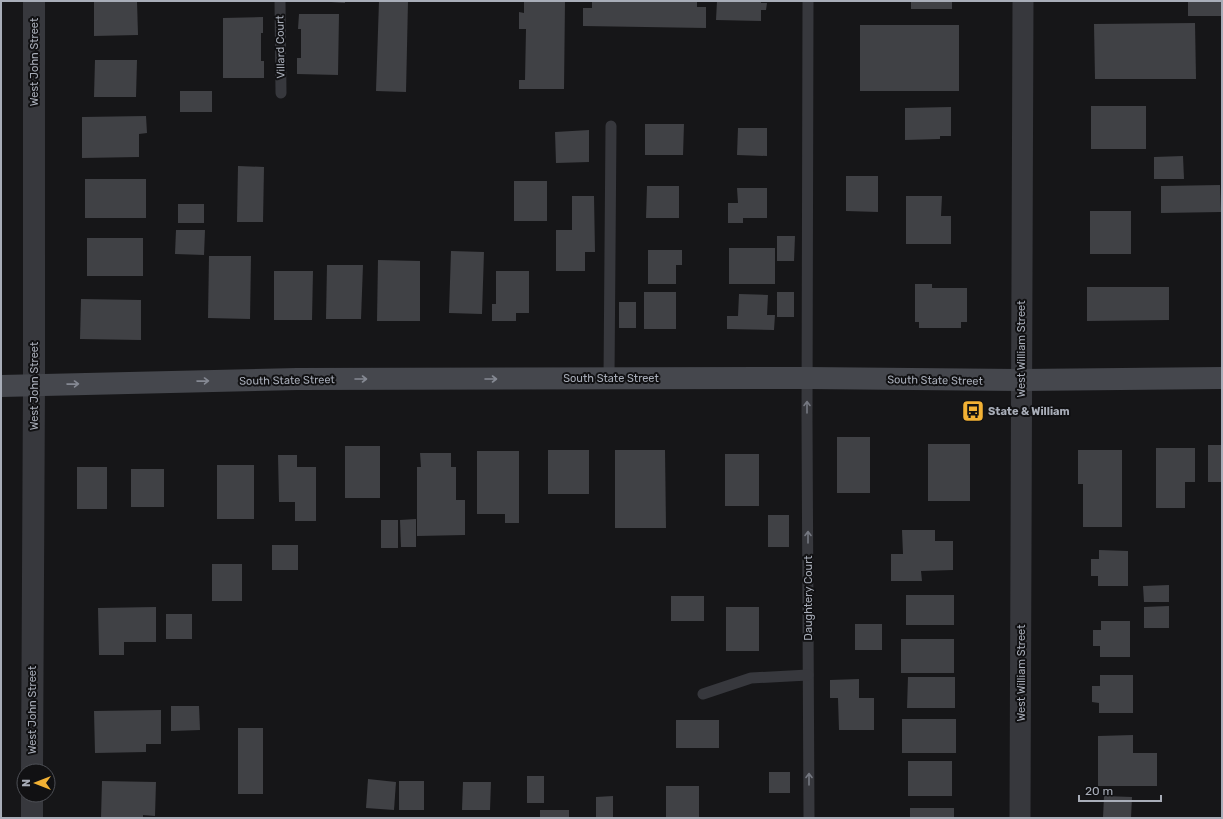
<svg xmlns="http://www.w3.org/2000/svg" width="1223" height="819" font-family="Rubik,sans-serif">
	<rect width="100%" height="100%" fill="#161618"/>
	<!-- building -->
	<g fill="#404145">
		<path d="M94 1H137L138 35 94 36Z"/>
		<path d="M331 1H345V3L331 2Z"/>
		<path d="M379 1H408L406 92 376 91Z"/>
		<path d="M524 1H565L564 89H519V80H525L526 29H519V12L524 13Z"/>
		<path d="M592 1H697V7H706V28L583 26V8H592Z"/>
		<path d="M717 1H761V3H767L766 10H761V21L716 20Z"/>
		<rect x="911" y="1" width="41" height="8"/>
		<rect x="1188" y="1" width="34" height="15"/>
		<path d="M299 14H339L338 75 297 74V58H301V29H298Z"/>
		<path d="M263 17V33H261V61H264V78H223V18Z"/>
		<path d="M1195 23 1196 79H1095L1094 24Z"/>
		<rect x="860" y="25" width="99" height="66"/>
		<path d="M95 60H137L136 97H94Z"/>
		<rect x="180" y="91" width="32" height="21"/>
		<rect x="1091" y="106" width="55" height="43"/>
		<path d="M951 107V136H940V139L905 140V108Z"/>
		<path d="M146 116 147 133 139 134V157L82 158V117Z"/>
		<path d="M645 124H684L683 155H645Z"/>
		<path d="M738 128H767V156L737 155Z"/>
		<path d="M589 130V162L556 163 555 132Z"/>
		<path d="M1183 156 1184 179H1154V157Z"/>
		<path d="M238 166 264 167 263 222H237Z"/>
		<path d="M846 176H878V212L846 211Z"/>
		<rect x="85" y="179" width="61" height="39"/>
		<rect x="514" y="181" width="33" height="40"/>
		<path d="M1220 185 1221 212 1161 213V186Z"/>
		<path d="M647 186H679V218H646Z"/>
		<path d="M737 188H767V218H743V223H728V203H738Z"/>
		<path d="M572 196H594L595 252H585V271H556V230H572Z"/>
		<path d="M906 196H942L941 216H951V244H906Z"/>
		<rect x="178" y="204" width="26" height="19"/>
		<rect x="1090" y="211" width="41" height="43"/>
		<path d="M176 230H205L204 255 175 254Z"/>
		<path d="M777 236H795L794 261H777Z"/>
		<rect x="87" y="238" width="56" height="38"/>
		<rect x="729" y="248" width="46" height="36"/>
		<path d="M648 250H682V265H676V284H648Z"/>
		<path d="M451 251 484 252 482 314 449 313Z"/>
		<path d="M209 256H251L250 319 208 318Z"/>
		<path d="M378 260 420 261V321H377Z"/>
		<path d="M327 265H363L361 319H326Z"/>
		<path d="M274 271H313L312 320H274Z"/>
		<path d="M496 271H529V313H516V321H492V304H496Z"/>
		<path d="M915 284H932V288H967V322H961V328H919V322H915Z"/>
		<path d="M1087 287H1169V320L1087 321Z"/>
		<rect x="644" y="292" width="32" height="37"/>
		<rect x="777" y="292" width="17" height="25"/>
		<path d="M739 294 768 295 767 315H775L774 330 727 329V316H738Z"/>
		<path d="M81 299 141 300V340L80 339Z"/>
		<rect x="619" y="302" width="17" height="26"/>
		<rect x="837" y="437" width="33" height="56"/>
		<rect x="928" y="444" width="42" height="57"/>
		<rect x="1208" y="445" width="14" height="37"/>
		<rect x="345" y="446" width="35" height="52"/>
		<path d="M1156 448H1195V482H1185V508H1156Z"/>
		<rect x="548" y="450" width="41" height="44"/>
		<path d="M615 450H665L666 528H615Z"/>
		<path d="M1078 450H1122V527H1083V484H1078Z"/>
		<path d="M477 451H519V523H505V514H477Z"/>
		<path d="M420 453H451V467H456V500H465V535L417 536V467H421Z"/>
		<rect x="725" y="454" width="34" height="52"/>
		<path d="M278 455H297V467H316V521H295V502H279Z"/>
		<rect x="217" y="465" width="37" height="54"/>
		<rect x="77" y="467" width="30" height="42"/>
		<rect x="131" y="469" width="33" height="38"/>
		<rect x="768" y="515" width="21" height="32"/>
		<path d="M416 519V547H401L400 520Z"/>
		<rect x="381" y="520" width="17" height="28"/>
		<path d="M902 530H935V541H953V570L921 571 922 581H891V554H903Z"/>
		<rect x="272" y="545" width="26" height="25"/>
		<path d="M1099 550 1128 551V586H1098V576H1091V559H1099Z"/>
		<rect x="212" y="564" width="30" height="37"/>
		<path d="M1169 585V602H1144L1143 586Z"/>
		<rect x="906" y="595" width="48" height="30"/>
		<rect x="671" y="596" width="33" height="25"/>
		<path d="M1169 606V628H1144V607Z"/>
		<path d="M156 607V642H124V655H99L98 608Z"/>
		<rect x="726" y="607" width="33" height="44"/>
		<rect x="166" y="614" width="26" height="25"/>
		<path d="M1101 621H1130V657H1100V646H1093V630H1101Z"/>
		<rect x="855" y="624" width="27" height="26"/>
		<rect x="901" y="639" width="53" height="34"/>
		<path d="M1100 675H1133V713H1099V703L1092 702V686H1100Z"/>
		<path d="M908 677H955V708H907Z"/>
		<path d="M859 679V698H874V730H839L838 698H830V680Z"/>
		<path d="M171 706H199L200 730 171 731Z"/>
		<path d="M161 710V744H146V752L95 753 94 711Z"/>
		<rect x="902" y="719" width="54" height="34"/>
		<rect x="676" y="720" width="43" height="28"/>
		<rect x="238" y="728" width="25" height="66"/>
		<path d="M1133 735V753H1157V786H1098V736Z"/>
		<rect x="908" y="761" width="44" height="35"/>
		<rect x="769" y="772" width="21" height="21"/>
		<rect x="527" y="776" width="17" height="27"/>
		<path d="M368 779 396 782 394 810 366 808Z"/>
		<path d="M102 781 156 782 155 816 143 815V818H101Z"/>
		<rect x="399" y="781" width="25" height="29"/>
		<path d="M463 782H491L490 810H462Z"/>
		<rect x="666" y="786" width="33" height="32"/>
		<path d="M613 796V818H596V797Z"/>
		<path d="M1104 796 1132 797 1131 818H1103Z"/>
		<rect x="910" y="808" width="44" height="10"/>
		<rect x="540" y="810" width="29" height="8"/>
	</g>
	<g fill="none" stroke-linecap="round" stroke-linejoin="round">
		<!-- service -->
		<g stroke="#37383d" stroke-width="11">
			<path d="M280 1 281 93"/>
			<path d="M808 1 807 420 809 818"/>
			<path d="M609 378 611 126"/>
			<path d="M703 694 751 678 808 675"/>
		</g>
		<!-- minor -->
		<path stroke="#37383d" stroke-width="21" d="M1020 818 1023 1"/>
		<!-- tertiary -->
		<g stroke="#37383d" stroke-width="22">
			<path d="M32 771 34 384V1"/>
			<path d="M32 818V795"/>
		</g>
		<!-- secondary -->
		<path stroke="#45474d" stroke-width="22" d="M1 386 297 379 807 378 1021 380 1222 378"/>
	</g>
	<!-- one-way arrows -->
	<defs><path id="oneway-shaft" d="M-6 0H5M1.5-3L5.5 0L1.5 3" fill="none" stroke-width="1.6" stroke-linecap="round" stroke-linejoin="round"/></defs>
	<g stroke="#858993">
		<use href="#oneway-shaft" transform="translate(361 379)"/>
		<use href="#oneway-shaft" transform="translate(491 379)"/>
		<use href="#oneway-shaft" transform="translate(203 381) rotate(-1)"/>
		<use href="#oneway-shaft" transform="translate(73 384) rotate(-1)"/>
	</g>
	<g stroke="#757881">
		<use href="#oneway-shaft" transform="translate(807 407) rotate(-90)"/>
		<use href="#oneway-shaft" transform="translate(808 537) rotate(-90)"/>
		<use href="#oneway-shaft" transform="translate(809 779) rotate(-90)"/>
	</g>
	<!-- icons -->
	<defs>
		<g id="bus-square" transform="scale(1.15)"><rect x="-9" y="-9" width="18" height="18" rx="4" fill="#f2b134" stroke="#111113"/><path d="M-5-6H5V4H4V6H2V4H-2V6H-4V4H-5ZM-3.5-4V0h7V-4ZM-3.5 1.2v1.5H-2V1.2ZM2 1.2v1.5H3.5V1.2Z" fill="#111"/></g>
	</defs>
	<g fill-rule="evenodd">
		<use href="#bus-square" x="973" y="411"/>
	</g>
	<g text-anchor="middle" stroke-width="4" stroke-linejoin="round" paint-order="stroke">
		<!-- street labels -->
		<g font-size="11" fill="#a8adb8" stroke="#111113">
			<text transform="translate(280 47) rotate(-91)" y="4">Villard Court</text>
			<text transform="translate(34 62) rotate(-90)" y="4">West John Street</text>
			<text transform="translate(1021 349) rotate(-90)" y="4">West William Street</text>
			<text x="611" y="382">South State Street</text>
			<text transform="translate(287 380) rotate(-1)" y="4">South State Street</text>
			<text transform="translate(935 380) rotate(1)" y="4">South State Street</text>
			<text transform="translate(34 386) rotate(-90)" y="4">West John Street</text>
			<text transform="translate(808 598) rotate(-90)" y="4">Daughtery Court</text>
			<text transform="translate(1021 673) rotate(-90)" y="4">West William Street</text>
			<text transform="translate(32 710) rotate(-90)" y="4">West John Street</text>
		</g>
		<!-- poi labels -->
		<g font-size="11" font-weight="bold" fill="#a8adb8" stroke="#111113" text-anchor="start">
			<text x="988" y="415">State &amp; William</text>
		</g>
	</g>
	<!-- border -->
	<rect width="1223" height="819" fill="none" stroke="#a8adb8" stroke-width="4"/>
	<!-- north arrow -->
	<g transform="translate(36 783) rotate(270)"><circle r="19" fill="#111113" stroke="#4d4f55"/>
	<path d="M0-3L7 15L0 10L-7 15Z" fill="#f2b134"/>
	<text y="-6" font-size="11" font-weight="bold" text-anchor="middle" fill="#a8adb8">N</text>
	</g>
	<!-- scale -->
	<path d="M1079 795v6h82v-6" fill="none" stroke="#a8adb8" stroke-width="2"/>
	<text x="1085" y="795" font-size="12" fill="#a8adb8" stroke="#111113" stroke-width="3" paint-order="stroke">20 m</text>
</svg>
